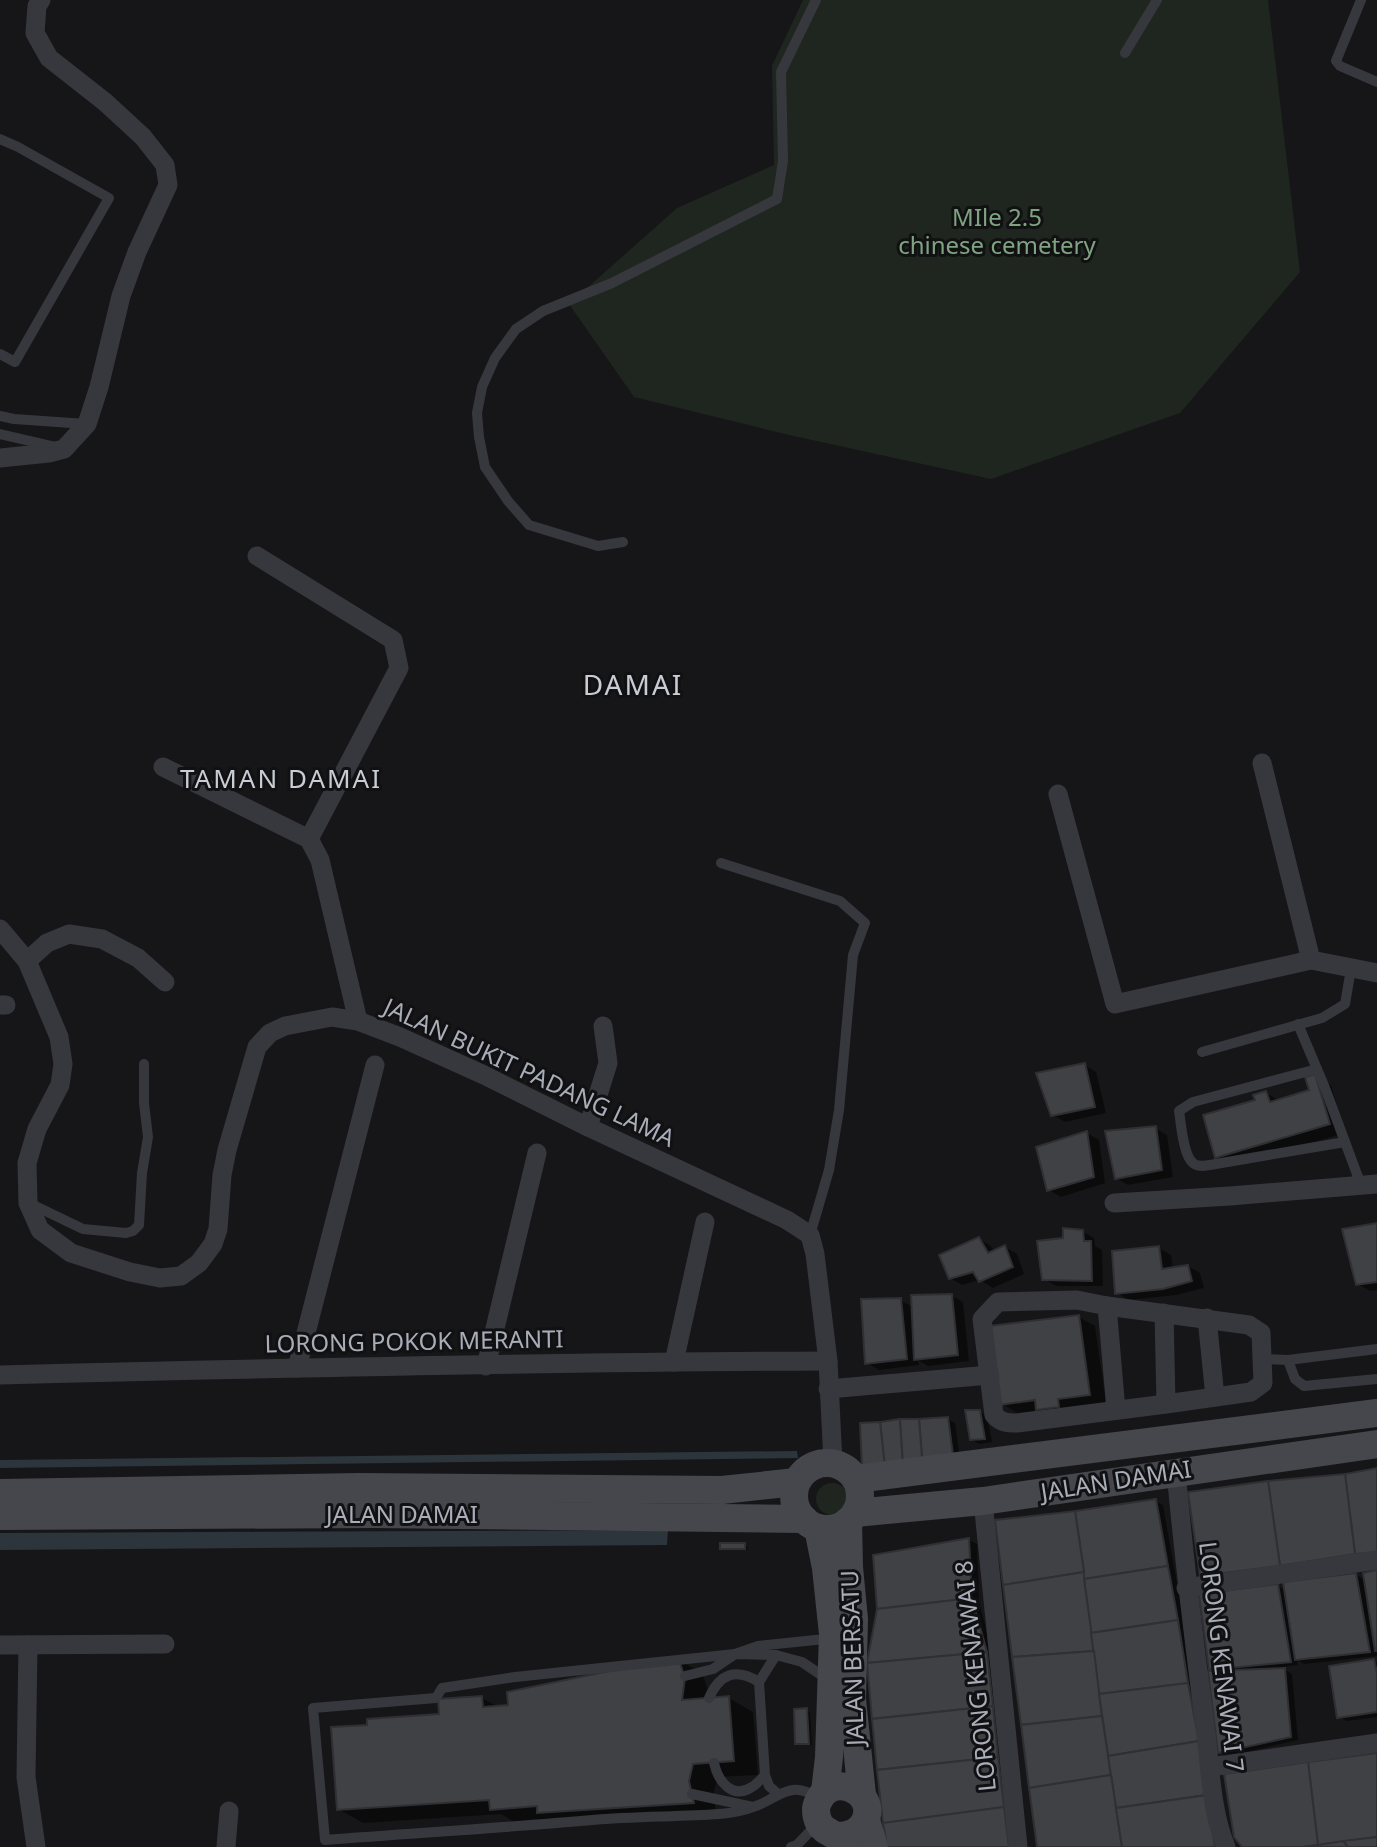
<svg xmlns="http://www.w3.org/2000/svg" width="1377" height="1847" font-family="'Noto Sans',sans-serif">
	<rect width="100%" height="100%" fill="#161618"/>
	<!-- green -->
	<g fill="#1e261f">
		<path d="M803 0H1268L1300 272 1180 413 991 479 789 435 634 397 569 304 677 208 774 165 772 66Z"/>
		<circle cx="832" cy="1499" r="16"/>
	</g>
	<!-- water -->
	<g fill="#2c353c">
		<path d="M797 1451 798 1458 0 1468V1460Z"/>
		<path d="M668 1530 667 1545 0 1550V1533Z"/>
	</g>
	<!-- shadow -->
	<g fill="#0007">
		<path d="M1084 1065 1096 1072 1106 1113 1065 1122 1053 1115Z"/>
		<path d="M1315 1076 1331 1085 1345 1133 1233 1166 1217 1156 1257 1102 1266 1093 1280 1101 1311 1091Z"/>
		<path d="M1155 1128 1167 1135 1173 1177 1128 1185 1116 1178Z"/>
		<path d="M1087 1133 1099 1140 1105 1183 1061 1197 1049 1190Z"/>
		<path d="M1377 1225V1290L1370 1291 1358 1284Z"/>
		<path d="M1082 1231 1094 1238 1095 1246 1102 1250 1103 1286H1056L1044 1279 1064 1240Z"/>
		<path d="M979 1239 991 1246 995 1252 1005 1247 1017 1254 1024 1274 993 1288 980 1280 962 1285 950 1278Z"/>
		<path d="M1159 1248 1171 1255 1173 1269 1188 1266 1200 1273 1204 1288 1176 1295 1129 1300 1117 1293Z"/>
		<path d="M951 1295 963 1302 969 1361 928 1366 918 1360 919 1365 879 1370 867 1363 900 1300 913 1307Z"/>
		<path d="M1079 1317 1095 1326 1106 1403 1054 1419 1040 1410 1017 1413 1001 1403Z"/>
		<path d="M980 1412 987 1416 992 1442 979 1444 971 1439Z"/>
		<path d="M948 1419 955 1423 960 1458 931 1461Z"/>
		<path d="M1156 1501 1163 1505 1206 1746 1221 1847H1038Z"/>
		<path d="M969 1540 977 1544 979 1603 994 1657 1015 1847H889L875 1557Z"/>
		<path d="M744 1545 748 1547 747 1550H725L722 1548Z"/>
		<path d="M1377 1572V1656L1304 1664 1297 1660 1298 1665 1281 1667 1292 1674 1298 1740 1228 1756 1220 1752 1218 1673 1211 1668 1278 1586 1286 1591 1356 1575 1366 1580Z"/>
		<path d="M677 1659 702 1673 709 1693 708 1699 729 1698 753 1712 758 1775 718 1777 713 1795 717 1816 516 1823 501 1814 363 1823 338 1809 441 1716 482 1698 499 1707 510 1706Z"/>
		<path d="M1373 1661 1377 1663V1717L1347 1721 1339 1717Z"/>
		<path d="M807 1710 810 1712 812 1745H800L797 1743Z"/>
	</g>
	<!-- building -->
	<g fill="#404145" stroke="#303034" stroke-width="2">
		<path d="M1085 1063 1095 1107 1051 1116 1036 1073Z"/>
		<path d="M1315 1074 1330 1124 1215 1158 1203 1115 1255 1100 1253 1095 1266 1091 1270 1102 1309 1090 1305 1077Z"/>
		<path d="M1156 1126 1162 1170 1115 1179 1105 1131Z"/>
		<path d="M1087 1131 1094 1177 1047 1191 1036 1147Z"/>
		<path d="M1377 1223V1282L1356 1285 1342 1229Z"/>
		<path d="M1063 1228 1083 1230 1084 1241H1091L1092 1281 1042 1280 1037 1241 1063 1238Z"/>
		<path d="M979 1237 988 1253 1005 1245 1013 1267 979 1282 973 1272 949 1279 939 1255Z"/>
		<path d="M1159 1246 1162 1269 1188 1265 1192 1281 1163 1289 1115 1294 1112 1251Z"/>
		<path d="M952 1294 958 1355 914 1360 911 1295Z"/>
		<path d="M901 1298 907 1359 865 1364 861 1299Z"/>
		<path d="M1079 1315 1090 1395 1058 1399 1059 1407 1036 1410 1035 1400 999 1405 989 1326Z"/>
		<path d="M965 1410H980L985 1439 970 1440Z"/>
		<path d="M948 1417 953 1455 922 1458 919 1419Z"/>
		<path d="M900 1419 903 1464 885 1468 880 1422Z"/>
		<path d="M900 1419H919L922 1458 903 1464Z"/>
		<path d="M880 1422 885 1468H862L860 1423Z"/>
		<path d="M1377 1468V1552L1355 1554 1345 1474Z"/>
		<path d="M1345 1474 1355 1554 1280 1566 1268 1481Z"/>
		<path d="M1268 1481 1280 1566 1200 1576 1188 1492Z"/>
		<path d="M1156 1499 1168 1566 1084 1579V1572L1075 1511Z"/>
		<path d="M1075 1511 1084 1572 1003 1585 995 1520Z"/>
		<path d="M969 1538 972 1598 877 1609 873 1555Z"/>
		<rect x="720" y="1543" width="25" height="6"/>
		<path d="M1168 1566 1178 1620 1091 1633 1084 1579Z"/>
		<path d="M1377 1570V1651H1375L1363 1573Z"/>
		<path d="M1084 1572V1579L1094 1651 1012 1657 1003 1585Z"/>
		<path d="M1356 1573 1370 1652 1295 1660 1283 1582Z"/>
		<path d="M1278 1584 1291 1662 1209 1670 1199 1594Z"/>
		<path d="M972 1598 987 1652 867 1663 877 1609Z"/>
		<path d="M1178 1620 1188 1683 1099 1694 1091 1633Z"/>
		<path d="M1094 1651 1102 1716 1021 1725 1012 1657Z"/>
		<path d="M987 1652 993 1706 872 1719 867 1663Z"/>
		<path d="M678 1657 685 1678 682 1700 729 1696 734 1761 693 1764 689 1781 694 1803 537 1813V1806L490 1810 489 1800 337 1810 331 1727 367 1725V1719L439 1714 438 1699 482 1696 483 1707 508 1705 507 1692Z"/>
		<path d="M1374 1659 1377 1673V1712L1337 1718 1329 1666Z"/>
		<path d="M1285 1668 1291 1737 1218 1753 1208 1671Z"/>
		<path d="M1188 1683 1199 1741 1108 1756 1099 1694Z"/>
		<path d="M993 1706 998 1757 877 1770 872 1719Z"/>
		<path d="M807 1708 809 1744H795L794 1709Z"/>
		<path d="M1102 1716 1111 1775 1029 1788 1021 1725Z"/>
		<path d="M1199 1741 1207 1795 1116 1808 1108 1756Z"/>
		<path d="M1377 1753V1837L1318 1845 1308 1762Z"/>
		<path d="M998 1757 1004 1807 883 1823 877 1770Z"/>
		<path d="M1308 1762 1318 1845 1303 1847H1242L1234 1837 1224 1774Z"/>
		<path d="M1111 1775 1122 1847H1037L1029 1788Z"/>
		<path d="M1207 1795 1215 1847H1122L1116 1808Z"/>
		<path d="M1004 1807 1009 1847H887L883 1823Z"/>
		<path d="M1377 1837V1847H1348L1343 1841Z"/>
		<path d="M1343 1841 1348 1847H1303L1318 1845Z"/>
	</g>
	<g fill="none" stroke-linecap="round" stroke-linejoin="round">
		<!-- lane -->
		<g stroke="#37383d" stroke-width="10">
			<path d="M1361 0 1336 61 1340 66 1377 82"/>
			<path d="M1125 53 1157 0"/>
			<path d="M0 139 18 147 109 198 15 362 0 354"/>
			<path d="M0 416 14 419 86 424"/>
			<path d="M0 434 56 447"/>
			<path d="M623 542 598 546 529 525 508 501 485 467 479 437 477 413 482 387 495 358 516 329 543 311 612 283 777 199 783 161 781 72 816 0"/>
			<path d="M721 863 840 901 865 923 853 955 839 1110 829 1170 810 1235"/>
			<path d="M1298 1024 1325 1088 1361 1185"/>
			<path d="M1202 1052 1322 1018 1345 1004 1351 969"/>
			<path d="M1317 1069 1193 1102 1179 1111C1181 1123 1183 1155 1193 1163 1197 1167 1204 1166 1210 1165L1345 1142"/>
			<path d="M31 1204 83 1229 126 1233 133 1231 139 1225 142 1173 148 1137 144 1103V1064"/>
			<path d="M1262 1359 1288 1360 1377 1349"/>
			<path d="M1288 1360 1295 1379 1304 1386 1377 1379"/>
			<path d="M776 1655 735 1654 515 1677 442 1688 436 1698 313 1708 325 1840C414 1833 503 1828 592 1820 634 1816 677 1817 719 1814 732 1813 744 1811 756 1806 782 1796 789 1780 819 1798"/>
			<path d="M685 1676 713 1669 735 1654 758 1646 825 1639 829 1636"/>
			<path d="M709 1698C720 1673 736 1668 759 1682"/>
			<path d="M714 1763C718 1781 732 1800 752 1787 757 1784 761 1779 765 1775"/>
			<path d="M692 1794 753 1807"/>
			<path d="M778 1794 769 1786 765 1775 759 1682 776 1655 802 1662 827 1679"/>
			<path d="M791 1847 797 1845 817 1824"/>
		</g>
		<!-- street -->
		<g stroke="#37383d" stroke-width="19">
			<path d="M0 458 49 453 64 449 87 424 99 387 121 296 137 252 168 185 165 165 143 137 105 102 49 58 35 33 37 6 41 0"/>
			<path d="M257 556 393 640 399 668 309 839"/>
			<path d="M1262 763 1311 960"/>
			<path d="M163 767 309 839 320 860 358 1021"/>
			<path d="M1058 794 1115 1004 1311 960 1377 973"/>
			<path d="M0 929 27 961 59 1037 63 1064 60 1085 37 1129 27 1163 28 1203 40 1230 71 1253 130 1272 160 1278 181 1276 199 1263 213 1244 218 1229 222 1175 227 1150 257 1047 270 1033 285 1026 332 1017 358 1021 400 1037 484 1075 588 1127 787 1220 810 1235 815 1254 828 1361 833 1463"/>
			<path d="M27 961 47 943 69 934 102 939 138 958 165 982"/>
			<path d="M0 1005H6"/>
			<path d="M588 1127 608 1063 603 1026"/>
			<path d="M1114 1203 1230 1196 1377 1184"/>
			<path d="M1107 1306 1116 1410"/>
			<path d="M1164 1313 1166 1404 1017 1423C1008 1423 1001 1423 994 1415L982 1319 998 1302 1077 1300 1107 1306 1249 1325 1261 1333 1263 1383 1251 1392 1166 1404"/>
			<path d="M1207 1318 1215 1397"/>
			<path d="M674 1362 705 1222"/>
			<path d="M486 1366 537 1153"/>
			<path d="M297 1368 375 1065"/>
			<path d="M0 1375C276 1368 552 1362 828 1361"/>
			<path d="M828 1389 990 1375"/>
			<path d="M1176 1472C1184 1557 1194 1642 1205 1726 1210 1764 1211 1812 1226 1847"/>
			<path d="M983 1501 1018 1847"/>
			<path d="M1186 1588 1377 1560"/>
			<path d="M0 1645 165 1644"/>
			<path d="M28 1645 26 1777 36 1847"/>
			<path d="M1210 1767 1377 1743"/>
			<path d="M226 1847 229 1811"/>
		</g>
		<!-- secondary -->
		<g stroke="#45474d" stroke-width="28">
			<circle cx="827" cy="1496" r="33"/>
			<path d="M856 1479 1377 1413"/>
			<path d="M0 1493 359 1487 722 1490 796 1482"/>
			<path d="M855 1513 983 1501 1377 1444"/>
			<path d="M0 1516 372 1514 804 1519"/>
			<path d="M848 1521 849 1567 854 1619 852 1699 862 1795"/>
			<path d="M818 1528 826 1568 833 1634 829 1757 825 1792"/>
			<path d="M866 1820 874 1847"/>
			<path d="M838 1836C850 1836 860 1832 865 1821 878 1791 831 1771 818 1802 815 1808 816 1816 819 1823 823 1830 829 1832 836 1836 841 1838 844 1843 847 1847"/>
		</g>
	</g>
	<g text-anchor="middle" stroke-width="6" stroke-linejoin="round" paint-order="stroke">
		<!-- park labels -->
		<g font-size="24" fill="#7fa381" stroke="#111113">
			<text x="997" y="226">MIle 2.5<tspan x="997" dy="28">chinese cemetery</tspan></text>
		</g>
		<!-- street labels -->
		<g font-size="24" fill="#a8adb8" stroke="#111113">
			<text transform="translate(529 1073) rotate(25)" y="8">JALAN BUKIT PADANG LAMA</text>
			<text transform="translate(414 1342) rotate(-1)" y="8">LORONG POKOK MERANTI</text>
			<text transform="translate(1116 1481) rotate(-9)" y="8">JALAN DAMAI</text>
			<text x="402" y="1523">JALAN DAMAI</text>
			<text transform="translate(1221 1657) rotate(83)" y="8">LORONG KENAWAI 7</text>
			<text transform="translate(853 1658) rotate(-92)" y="8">JALAN BERSATU</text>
			<text transform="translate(976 1676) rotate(-96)" y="8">LORONG KENAWAI 8</text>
		</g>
		<!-- neighbourhood labels -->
		<g font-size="26" letter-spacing="2" fill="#c9ccd4" stroke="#111113">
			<text x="281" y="788">TAMAN DAMAI</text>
		</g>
		<!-- quarter labels -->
		<g font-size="28" letter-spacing="2" fill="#c9ccd4" stroke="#111113">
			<text x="633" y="695">DAMAI</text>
		</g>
	</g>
</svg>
